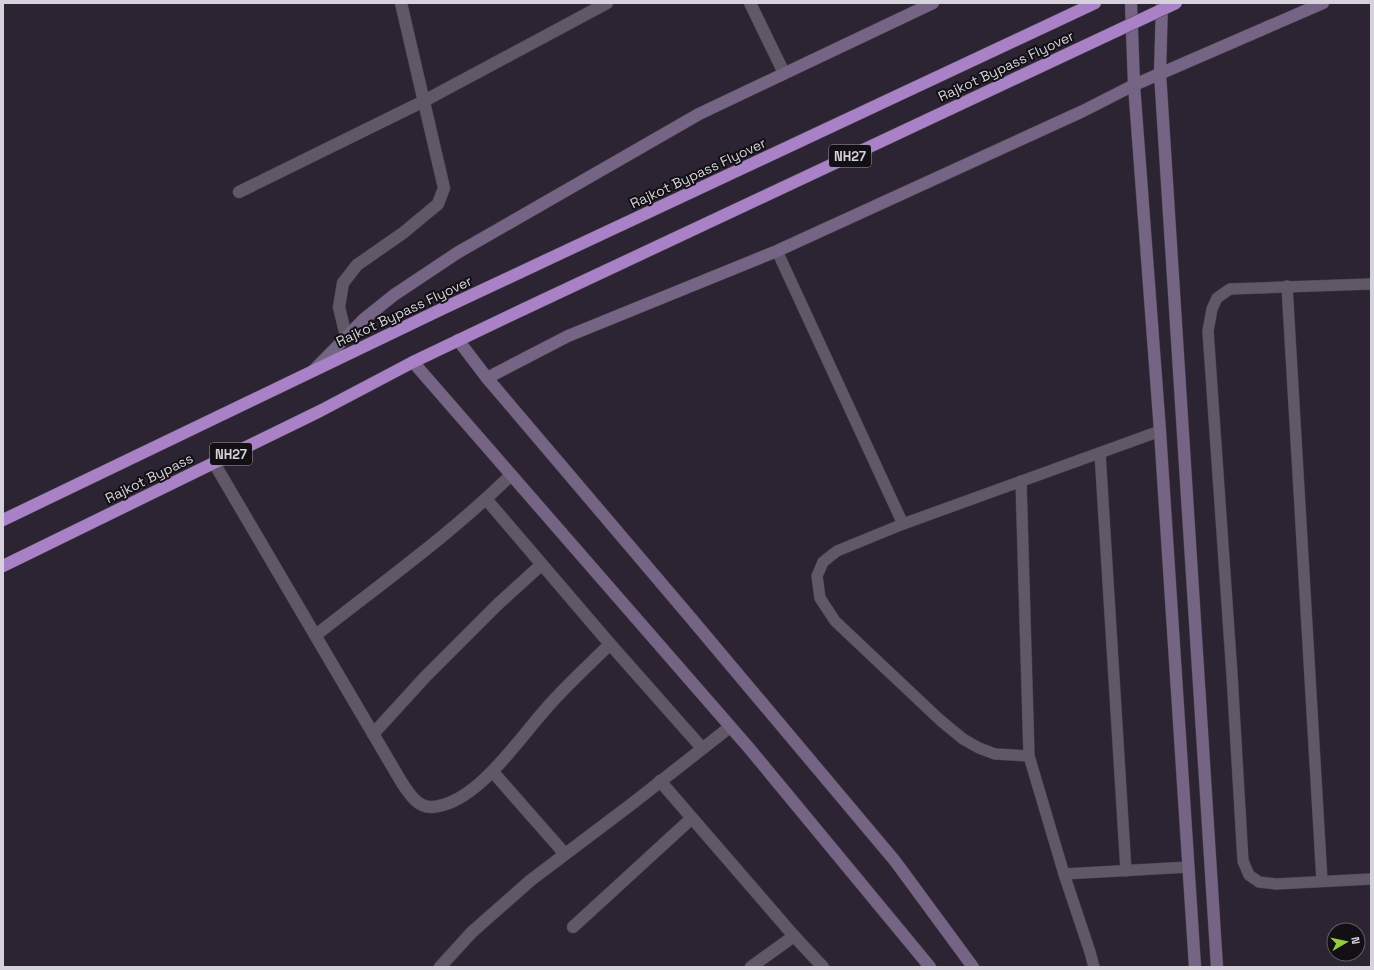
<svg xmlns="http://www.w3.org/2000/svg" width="1374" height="970" font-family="'Space Grotesk',sans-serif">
	<rect width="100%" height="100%" fill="#2c2432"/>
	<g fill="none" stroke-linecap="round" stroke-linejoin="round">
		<!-- lane casing -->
		<g stroke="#46404b" stroke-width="12">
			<g id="lane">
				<path d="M777 251 903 524"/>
				<path d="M1371 284 1230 289 1217 298 1212 309 1208 331 1232 675 1243 861 1249 875 1259 882 1276 884 1371 879"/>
				<path d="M1287 286 1322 881"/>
				<path d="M1100 453 1126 871"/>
				<path d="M1021 481 1029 756 1064 874 1090 952 1094 967"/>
				<path d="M1029 756 995 754 979 748 963 739 940 720 835 621 820 598 817 576 823 562 837 551 903 524 1160 431"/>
				<path d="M1064 874 1189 867"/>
			</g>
		</g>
		<!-- street casing -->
		<g stroke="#46404b" stroke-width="13">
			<g id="street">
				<path d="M750 3 784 73"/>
				<path d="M239 192 424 101 607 3"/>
				<path d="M346 336 339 307 343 283 357 265 403 233 438 204 444 188 401 3"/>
				<path d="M214 463 402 783C409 793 417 807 431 807 434 807 439 806 443 805 484 794 523 733 552 702 570 682 590 664 610 644"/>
				<path d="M486 499 610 644 702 748"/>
				<path d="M316 635C382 583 451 534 511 475"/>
				<path d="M373 734 426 676 497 605 541 565"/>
				<path d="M493 772 565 854"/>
				<path d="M660 781 794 936 823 967"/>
				<path d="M573 927 692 818"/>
				<path d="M440 967 472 932 531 880 633 803 730 727"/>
				<path d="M751 967 794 936"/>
			</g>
		</g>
		<!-- secondary casing -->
		<g stroke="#46404b" stroke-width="13">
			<g id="secondary">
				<path d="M1131 3 1134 85 1160 431 1195 967"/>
				<path d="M1162 3 1160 73 1217 967"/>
				<path d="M458 340 487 378 690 617 895 861 973 967"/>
				<path d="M413 362 749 748 930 967"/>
				<path d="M314 370 364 319 394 295 457 253 699 114 933 3"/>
				<path d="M487 378 568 336 777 251 1083 111 1134 85 1323 3"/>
			</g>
		</g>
		<!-- highway casing -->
		<g stroke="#46404b" stroke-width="13">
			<g id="highway">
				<path d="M3 520 444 308 1095 3"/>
				<path d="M3 566 320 411 413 362 524 309"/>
			</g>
		</g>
		<!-- lane -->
		<use href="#lane" stroke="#605767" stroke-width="11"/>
		<!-- street -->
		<use href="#street" stroke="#605767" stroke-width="12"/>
		<!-- secondary -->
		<use href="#secondary" stroke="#766484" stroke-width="12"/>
		<!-- highway -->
		<use href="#highway" stroke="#a881c6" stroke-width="12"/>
		<!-- highway-bridge casing -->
		<g stroke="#46404b" stroke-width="13" stroke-linecap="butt">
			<path id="highway-bridge" d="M524 309 1176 3"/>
		</g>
		<!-- highway-bridge -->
		<use href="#highway-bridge" stroke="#a881c6" stroke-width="12"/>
	</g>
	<g text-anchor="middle" stroke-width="4" stroke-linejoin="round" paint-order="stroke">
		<!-- shield labels -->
		<g fill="#120f15" stroke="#9b98a0" stroke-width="1">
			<rect x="829" y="145" width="42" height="22" rx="3"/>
			<rect x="210" y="443" width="42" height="22" rx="3"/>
		</g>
		<g font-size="13" font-weight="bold" fill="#d6d2db">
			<text x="850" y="161">NH27</text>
			<text x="231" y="459">NH27</text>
		</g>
		<!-- street labels -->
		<g font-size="14" fill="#d6d2db" stroke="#120f15">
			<text transform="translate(1006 66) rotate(-25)" y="5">Rajkot Bypass Flyover</text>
			<text transform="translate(698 173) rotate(-25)" y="5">Rajkot Bypass Flyover</text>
			<text transform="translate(404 311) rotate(-25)" y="5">Rajkot Bypass Flyover</text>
			<text transform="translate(149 478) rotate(-26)" y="5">Rajkot Bypass</text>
		</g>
	</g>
	<!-- border -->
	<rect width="1374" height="970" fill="none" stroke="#d6d2db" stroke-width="8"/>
	<!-- north arrow -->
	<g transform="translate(1346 942) rotate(81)"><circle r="19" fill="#120f15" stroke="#605d64"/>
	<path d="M0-3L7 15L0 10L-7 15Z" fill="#91cd3f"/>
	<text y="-6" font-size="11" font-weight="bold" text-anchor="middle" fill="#d6d2db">N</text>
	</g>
</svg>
